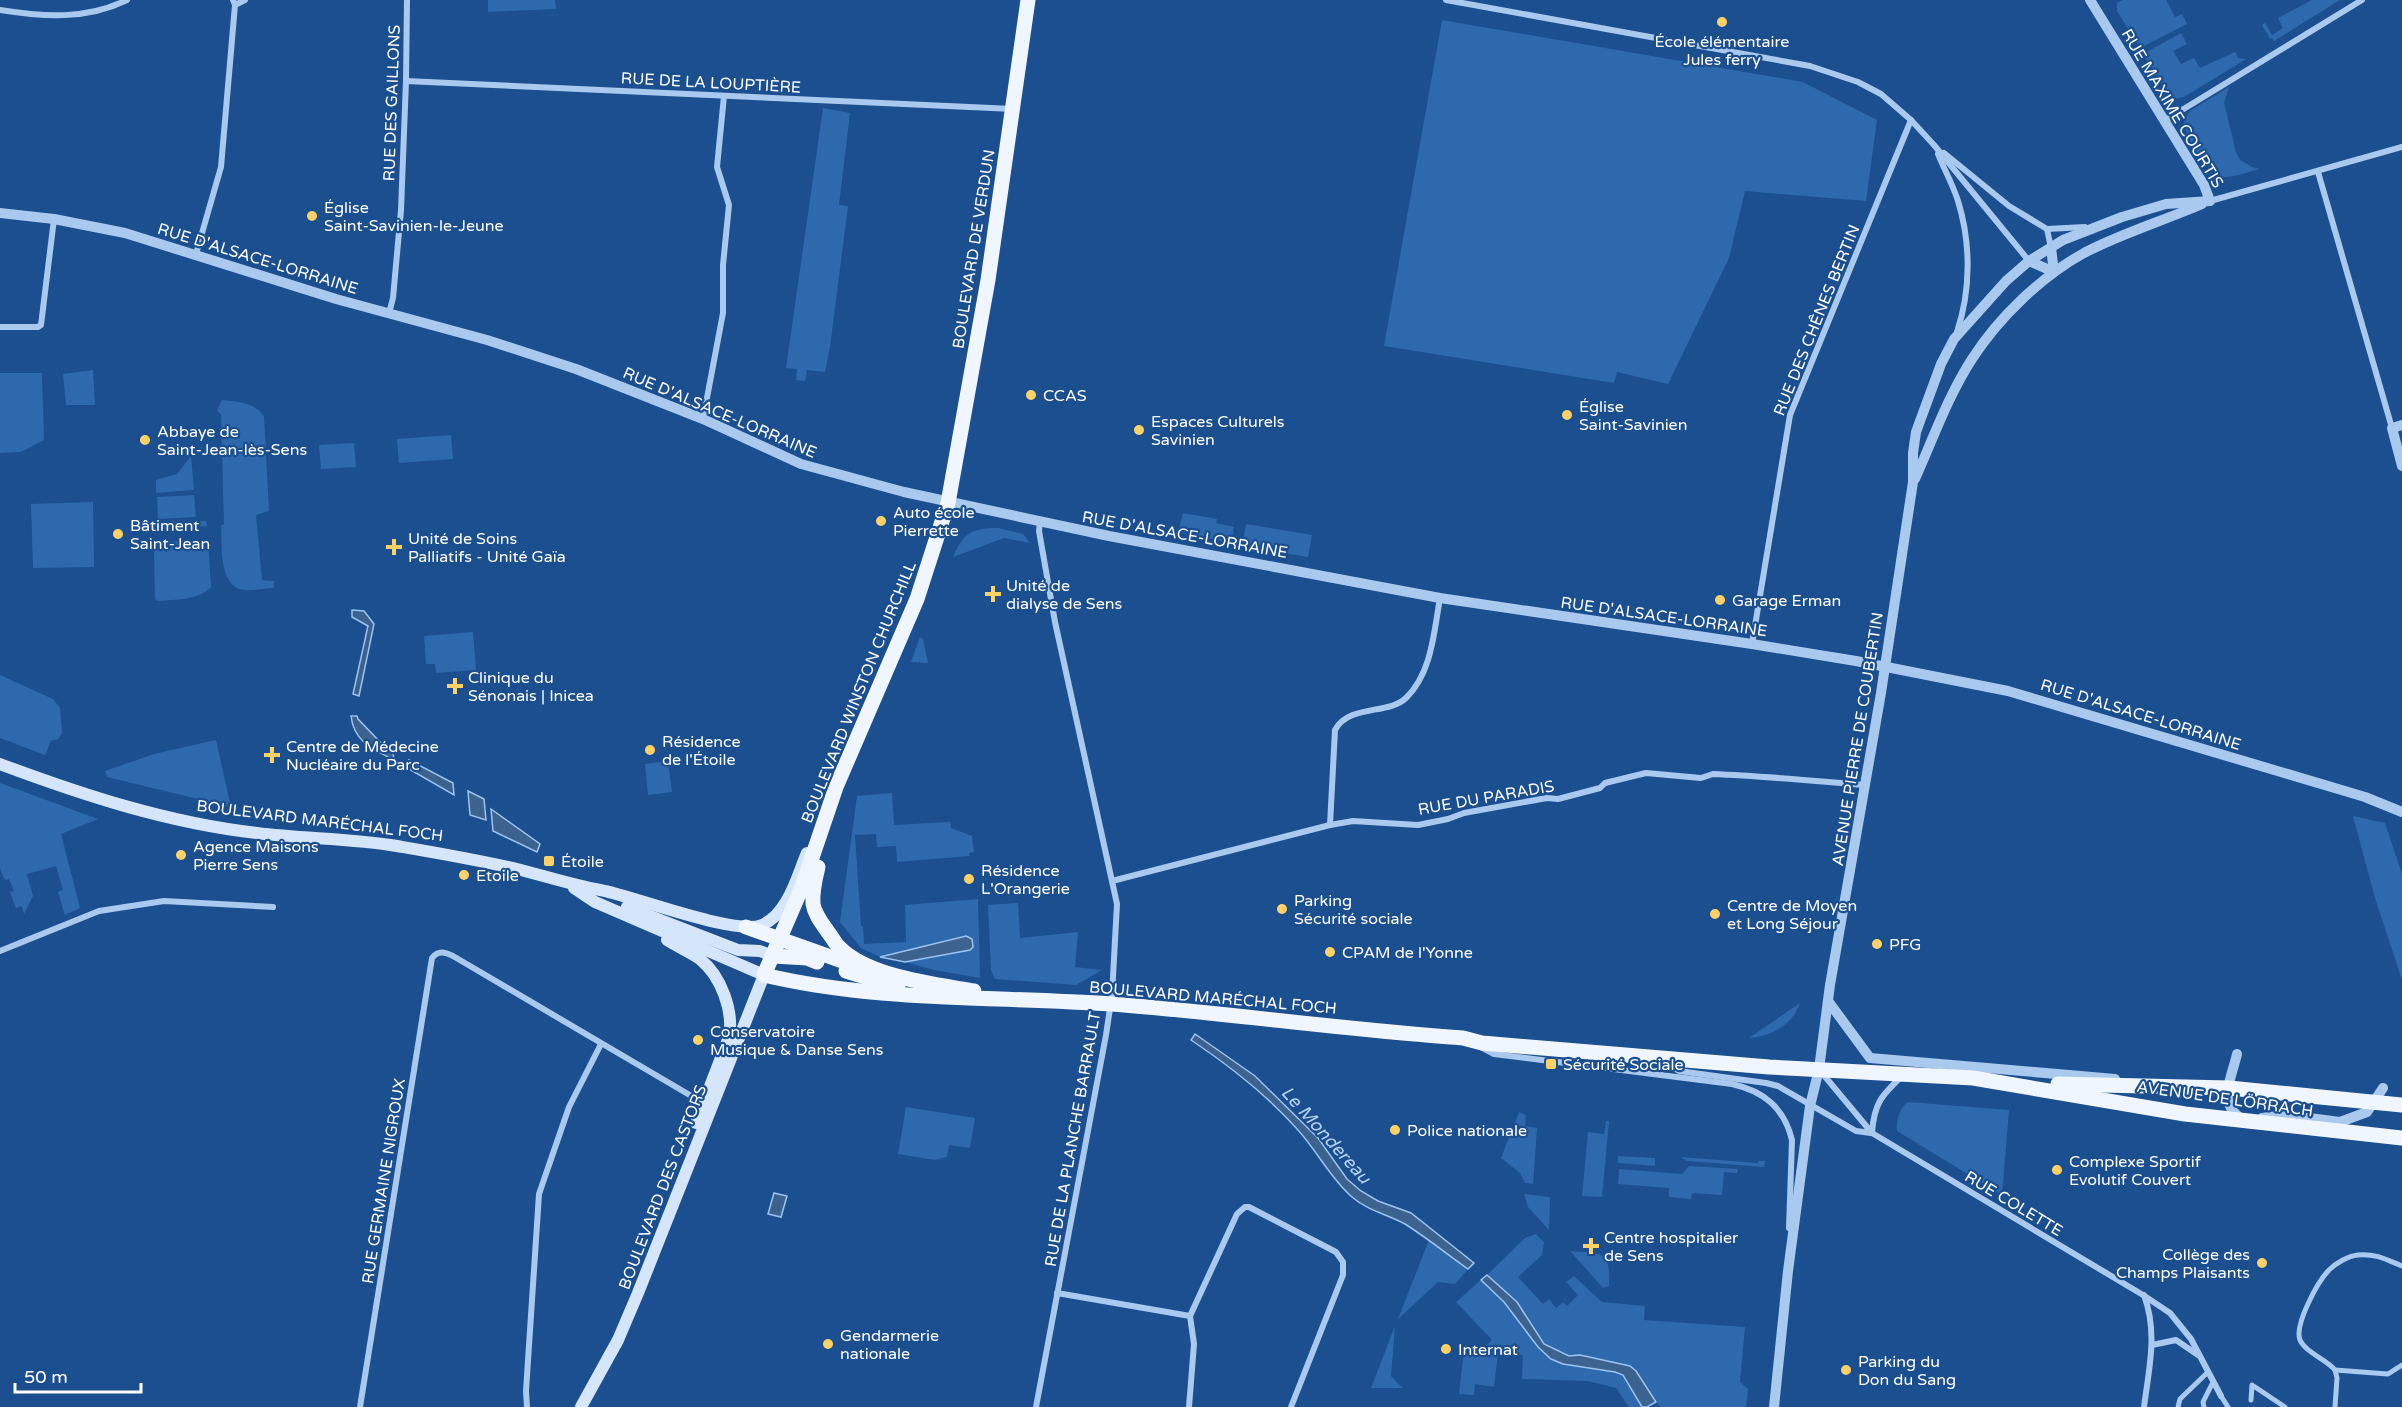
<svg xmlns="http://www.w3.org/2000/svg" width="2402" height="1407" font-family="'Varela Round',sans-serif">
	<rect width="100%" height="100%" fill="#1b4f8f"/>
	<!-- green -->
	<g fill="#2e69ad">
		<path d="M488 0H555L556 9 488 12Z"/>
		<path d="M2123 0H2166L2175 17 2182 14 2187 24 2140 48 2117 11V3Z"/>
		<path d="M2312 0H2340L2274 41 2272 38 2270 39 2262 25 2265 23 2272 35 2283 28 2278 18Z"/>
		<path d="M1442 20 1803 82 1877 120 1866 201 1745 191 1729 258 1668 384 1617 372 1614 383 1384 346Z"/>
		<path d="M2181 33 2187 44 2173 51 2181 64 2194 58 2200 68 2235 52 2238 58 2246 59 2184 97 2174 99 2168 95 2143 54Z"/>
		<path d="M2229 87 2224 103 2236 152 2240 160 2252 167 2260 169C2249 171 2234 178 2223 177 2208 174 2184 135 2184 121L2190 111Z"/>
		<path d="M823 108 850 113 839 205 848 206 830 347 825 372 807 370 805 381 796 380 797 369 786 368Z"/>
		<path d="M93 370 95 405H66L63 374Z"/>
		<path d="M0 373H42L44 440 21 452 0 453Z"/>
		<path d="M222 400C238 402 254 402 264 416L269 511 256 515 262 580 274 581V588C264 588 246 593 237 588 219 578 222 544 221 526L224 524 221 415 217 410Z"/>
		<path d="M451 435 453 459 399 463 397 439Z"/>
		<path d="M354 443 356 467 321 469 319 445Z"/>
		<path d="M191 456 194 490 156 493V480L177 474Z"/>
		<path d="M194 495 196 517 158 519 157 497Z"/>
		<path d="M93 502 94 567 33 568 31 504Z"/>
		<path d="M1183 513 1217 519 1216 523 1234 527 1231 543 1178 532Z"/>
		<path d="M206 521 207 526 157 528V522Z"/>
		<path d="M1246 524 1312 535 1308 557 1242 546Z"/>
		<path d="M998 528 1023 534 1030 543 1004 538 953 557C964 532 972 528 998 528Z"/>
		<path d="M208 539 211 587C198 601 176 599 158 601L155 599 154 547 157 543Z"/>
		<path d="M473 632 476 670 436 673 435 664H426L424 636Z"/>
		<path d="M920 637 923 639 928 663 911 662Z"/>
		<path d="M0 675 53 699 60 708 62 733 58 739 51 741 45 755 0 738Z"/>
		<path d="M216 740 231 807 107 777 105 771 154 754Z"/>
		<path d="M668 761 672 792 648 795 645 764Z"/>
		<path d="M0 783 98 819 61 834 80 908 65 915 58 892 63 890 56 866 27 874 33 896 24 914 22 906 16 908 10 892 14 891 9 879 5 880 0 869Z"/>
		<path d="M892 793 894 825 950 822 951 828 972 836 974 852 969 853 970 856 897 862 896 846 877 847 876 834 855 835 861 926 863 927 864 944 906 942 905 905 978 899 980 978 934 970 905 962 970 950 966 936 880 957 861 948 840 922 857 796Z"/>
		<path d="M2353 816 2385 823 2402 874V980L2375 898Z"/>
		<path d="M1018 903 1020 938 1078 932 1075 967 1102 970 1076 985 995 979 991 970 988 905Z"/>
		<path d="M1800 1003C1792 1025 1773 1036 1749 1038Z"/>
		<path d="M1908 1102 2009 1110 2002 1195 1897 1131C1895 1122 1900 1107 1908 1102Z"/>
		<path d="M906 1107 975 1118 970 1148 949 1145 947 1157 935 1160 898 1154Z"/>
		<path d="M1519 1112 1526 1115 1525 1126 1537 1128 1533 1184 1525 1183 1520 1173 1501 1158Z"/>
		<path d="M1606 1121H1609L1602 1197 1582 1196 1588 1132 1604 1134Z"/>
		<path d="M1618 1156 1655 1158V1166L1618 1163Z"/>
		<path d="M1680 1157 1758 1163 1759 1161H1765L1764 1167 1687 1161Z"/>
		<path d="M1689 1166 1738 1169 1737 1173 1724 1172 1722 1195 1692 1193 1691 1199 1669 1197V1188L1618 1184 1619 1169 1682 1174Z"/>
		<path d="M1524 1194 1550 1197 1549 1230 1528 1207Z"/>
		<path d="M1536 1234 1544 1242 1542 1255 1518 1277 1543 1304 1549 1299 1556 1308 1563 1302 1567 1306 1578 1295 1566 1282 1574 1276 1602 1302 1645 1306 1644 1320 1745 1327 1740 1382 1748 1389 1746 1407H1660L1636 1371 1630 1366 1580 1355 1569 1356 1544 1344 1517 1302 1487 1275 1525 1238Z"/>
		<path d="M1429 1240 1468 1269 1455 1284 1438 1282 1398 1319Z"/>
		<path d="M1570 1251C1601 1254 1611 1249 1609 1286L1603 1288Z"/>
		<path d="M1481 1280 1504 1302 1538 1347 1551 1359 1563 1364 1615 1372 1623 1375 1642 1407H1629L1616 1388 1588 1381 1522 1379 1523 1355 1498 1353 1494 1387 1475 1384 1474 1395 1459 1394 1464 1352 1477 1354 1492 1340 1456 1302Z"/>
		<path d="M1395 1326 1391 1376 1402 1388H1371Z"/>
	</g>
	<!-- water -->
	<g fill="#3c6290" stroke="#9cc4f0" stroke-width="1.5">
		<path d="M352 610 364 611 374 624 359 696 353 694 368 626 352 617Z"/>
		<path d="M351 716H357L358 719 383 745 392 747 394 760C373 749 354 742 351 716Z"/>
		<path d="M409 760 453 783 454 795 409 769Z"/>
		<path d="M468 791 484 799 486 820 470 815Z"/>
		<path d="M491 809 540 844 537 852 493 831Z"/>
		<path d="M966 936 972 939 973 947 970 950 905 962 880 957Z"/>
		<path d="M1195 1034 1255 1076 1318 1138 1347 1179 1361 1191 1378 1201 1411 1213 1474 1263 1468 1269C1447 1254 1427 1238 1405 1224 1387 1214 1368 1211 1352 1197 1331 1179 1317 1151 1298 1130 1267 1095 1230 1066 1191 1040Z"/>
		<path d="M774 1193 787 1196 781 1217 768 1214Z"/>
		<path d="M1487 1275 1517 1302 1544 1344 1569 1356 1580 1355 1630 1366 1636 1371 1656 1402 1647 1407H1642L1623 1375 1615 1372 1563 1364 1551 1359 1538 1347 1504 1302 1481 1280Z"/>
	</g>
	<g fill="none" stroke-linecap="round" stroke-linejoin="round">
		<!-- pedestrian -->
		<g stroke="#a9c9ee" stroke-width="5">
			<path d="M2335 1370 2388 1374 2402 1365"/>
			<path d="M2221 1396 2228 1407"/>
			<path d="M2251 1400 2252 1385 2285 1407"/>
			<path d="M2178 1407 2180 1399 2208 1372"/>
			<path d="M2204 1407 2203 1402 2213 1382"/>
			<path d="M2335 1407 2337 1378 2335 1370C2326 1359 2306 1353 2300 1340 2294 1325 2318 1281 2329 1270 2336 1263 2348 1256 2358 1255 2375 1253 2387 1260 2402 1266"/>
		</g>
		<!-- minor -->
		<g stroke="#a9c9ee" stroke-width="6">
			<path d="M1446 0 1810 66 1858 82 1881 94 1911 120 1934 145 2029 261"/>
			<path d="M235 5 245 0"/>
			<path d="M0 10C44 17 86 20 127 0"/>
			<path d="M406 81 1013 109"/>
			<path d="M2164 121 2362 0"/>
			<path d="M1944 153 2009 206 2047 229 2085 227"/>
			<path d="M1938 154C1944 169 1953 185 1958 201 1971 243 1971 290 1957 332"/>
			<path d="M2318 172 2392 428"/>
			<path d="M2210 201 2402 147"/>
			<path d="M2047 229 2051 248"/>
			<path d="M196 254 221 167 235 5 233 0"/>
			<path d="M389 313 393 298 401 210 406 81 407 0"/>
			<path d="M0 327H38L41 325 54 219"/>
			<path d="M703 419 723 313V265L729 205 717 167 724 96"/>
			<path d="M1752 644 1790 415 1911 120"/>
			<path d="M1330 825 1335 730C1349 704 1388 715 1406 698 1432 673 1434 631 1440 598"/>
			<path d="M1112 881 1330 825 1353 821 1418 825 1448 819 1464 813 1547 798 1558 799 1600 788 1605 783 1646 773 1701 778 1713 774C1764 776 1814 781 1865 785"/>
			<path d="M0 951 99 911 164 901 273 907"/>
			<path d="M1481 1047 1494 1054 1732 1084C1763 1091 1784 1107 1792 1140L1789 1228"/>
			<path d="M1663 1062 1679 1071 1766 1083 1778 1086 1856 1131 1871 1133"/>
			<path d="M1822 1073 1872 1133 2143 1295 2170 1313 2191 1339 2221 1396"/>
			<path d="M1872 1133C1874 1103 1882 1095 1902 1076"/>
			<path d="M1057 1293 1190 1316 1194 1344 1189 1407"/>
			<path d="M2144 1295C2158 1333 2149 1368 2144 1407"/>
			<path d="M1190 1316 1237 1214 1245 1207H1249L1336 1252 1343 1262V1275L1291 1407"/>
			<path d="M2152 1345 2176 1340 2198 1355"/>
			<path d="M360 1407 432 958C438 950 445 952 453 956L705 1104"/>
			<path d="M527 1407 526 1391 539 1194 569 1107 601 1044"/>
			<path d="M1036 1407 1106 1035 1112 995 1117 904 1055 622 1039 531 1040 522"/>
		</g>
		<!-- tertiary -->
		<g stroke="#a9c9ee" stroke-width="10">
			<path d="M2090 0 2204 185 2210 201"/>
			<path d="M0 213 54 219 125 233 336 299 487 340 576 369 703 419 801 464 904 492 1109 536 1440 598 1752 644 1856 661 2008 691 2365 797 2402 812"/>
			<path d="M2029 261 2054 272 2051 248"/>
			<path d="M2402 425 2392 428 2402 466"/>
			<path d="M1915 479C1933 439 1948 396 1972 359 1999 317 2041 277 2084 253 2122 233 2163 221 2202 204"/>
			<path d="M1828 1001 1870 1058 2115 1079"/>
			<path d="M2237 1054C2234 1069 2222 1094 2231 1108 2233 1112 2238 1116 2241 1119"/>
			<path d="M2262 1118 2286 1115 2340 1122 2367 1112 2383 1088"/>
			<path d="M1774 1407 1788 1271 1810 1106 1819 1069 1830 985 1881 693 1913 482V453L1916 432 1941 364 1954 339 2006 281 2029 261 2063 240 2122 217 2166 204 2210 201"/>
		</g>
		<!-- secondary -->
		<g stroke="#d6e6fa" stroke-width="12">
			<path d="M0 764C83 795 168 823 257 833 304 839 351 838 397 846 438 853 480 860 521 870 548 877 573 885 600 890 634 896 735 936 762 925 788 914 797 876 807 853"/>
			<path d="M574 888 595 902 764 975 638 1293 618 1340 581 1407"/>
			<path d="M627 907 738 950 760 951 773 956"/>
			<path d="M667 940C678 947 690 952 700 959 721 976 734 1011 729 1037L696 1123"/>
		</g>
		<!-- primary -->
		<g stroke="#f0f6ff" stroke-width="15">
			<path d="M1028 0 988 280 948 503 917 599 836 787 802 887 764 975C877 1002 996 996 1111 1004 1229 1013 1346 1030 1463 1038L1482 1043 1769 1067 1973 1078 2185 1114 2402 1138"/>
			<path d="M818 867C815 879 812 892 813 904 815 915 822 923 828 932 832 937 835 943 839 947 868 977 934 984 974 991"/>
			<path d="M746 927 859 967"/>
			<path d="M773 956 807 958 817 962"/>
			<path d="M846 971 898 987"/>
			<path d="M2058 1084 2229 1088 2402 1105"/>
		</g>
	</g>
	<!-- markers -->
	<g fill="#ffd166" stroke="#1b4f8f" stroke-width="2">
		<circle cx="1722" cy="22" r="6"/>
		<circle cx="312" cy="216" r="6"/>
		<circle cx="1031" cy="395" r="6"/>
		<circle cx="1567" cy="415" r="6"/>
		<circle cx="1139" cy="430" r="6"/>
		<circle cx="145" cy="440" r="6"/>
		<circle cx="881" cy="521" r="6"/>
		<circle cx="118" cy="534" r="6"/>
		<path d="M391 538h6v6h6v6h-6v6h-6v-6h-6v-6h6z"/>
		<path d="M990 585h6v6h6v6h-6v6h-6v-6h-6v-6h6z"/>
		<circle cx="1720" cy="600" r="6"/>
		<path d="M452 677h6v6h6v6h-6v6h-6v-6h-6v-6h6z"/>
		<circle cx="650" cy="750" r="6"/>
		<path d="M269 746h6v6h6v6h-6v6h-6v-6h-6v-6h6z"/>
		<circle cx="181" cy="855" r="6"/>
		<rect x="543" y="855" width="12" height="12" rx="3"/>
		<circle cx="464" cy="875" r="6"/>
		<circle cx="969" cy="879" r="6"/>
		<circle cx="1282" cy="909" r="6"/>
		<circle cx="1715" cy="914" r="6"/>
		<circle cx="1877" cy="944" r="6"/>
		<circle cx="1330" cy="952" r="6"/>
		<circle cx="698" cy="1040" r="6"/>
		<rect x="1545" y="1058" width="12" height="12" rx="3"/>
		<circle cx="1395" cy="1130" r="6"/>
		<circle cx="2057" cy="1170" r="6"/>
		<path d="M1588 1237h6v6h6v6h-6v6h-6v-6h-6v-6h6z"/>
		<circle cx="2262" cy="1263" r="6"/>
		<circle cx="828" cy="1344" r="6"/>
		<circle cx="1446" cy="1349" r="6"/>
		<circle cx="1846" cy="1370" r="6"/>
	</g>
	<g text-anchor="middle" stroke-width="4.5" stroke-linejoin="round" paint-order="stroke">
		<!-- poi labels -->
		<g font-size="16" fill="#fff" stroke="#1b4f8f" text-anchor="start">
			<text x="1722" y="47" text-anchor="middle">École élémentaire<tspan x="1722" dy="18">Jules ferry</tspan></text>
			<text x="324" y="213">Église<tspan x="324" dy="18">Saint-Savinien-le-Jeune</tspan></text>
			<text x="1043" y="401">CCAS</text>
			<text x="1579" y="412">Église<tspan x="1579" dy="18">Saint-Savinien</tspan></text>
			<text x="1151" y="427">Espaces Culturels<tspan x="1151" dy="18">Savinien</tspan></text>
			<text x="157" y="437">Abbaye de<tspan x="157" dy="18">Saint-Jean-lès-Sens</tspan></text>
			<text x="893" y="518">Auto école<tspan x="893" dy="18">Pierrette</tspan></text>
			<text x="130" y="531">Bâtiment<tspan x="130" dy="18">Saint-Jean</tspan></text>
			<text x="408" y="544">Unité de Soins<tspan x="408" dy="18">Palliatifs - Unité Gaïa</tspan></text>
			<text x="1006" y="591">Unité de<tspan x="1006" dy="18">dialyse de Sens</tspan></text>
			<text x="1732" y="606">Garage Erman</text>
			<text x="468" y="683">Clinique du<tspan x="468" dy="18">Sénonais | Inicea</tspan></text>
			<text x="662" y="747">Résidence<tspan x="662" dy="18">de l'Étoile</tspan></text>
			<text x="286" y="752">Centre de Médecine<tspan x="286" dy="18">Nucléaire du Parc</tspan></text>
			<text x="193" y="852">Agence Maisons<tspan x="193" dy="18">Pierre Sens</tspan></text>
			<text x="561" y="867">Étoile</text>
			<text x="981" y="876">Résidence<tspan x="981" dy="18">L'Orangerie</tspan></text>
			<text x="476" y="881">Etoile</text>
			<text x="1294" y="906">Parking<tspan x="1294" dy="18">Sécurité sociale</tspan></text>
			<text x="1727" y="911">Centre de Moyen<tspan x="1727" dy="18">et Long Séjour</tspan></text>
			<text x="1889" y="950">PFG</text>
			<text x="1342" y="958">CPAM de l'Yonne</text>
			<text x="710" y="1037">Conservatoire<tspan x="710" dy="18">Musique &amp; Danse Sens</tspan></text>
			<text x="1563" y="1070">Sécurité Sociale</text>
			<text x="1407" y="1136">Police nationale</text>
			<text x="2069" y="1167">Complexe Sportif<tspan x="2069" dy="18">Evolutif Couvert</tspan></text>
			<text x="1604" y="1243">Centre hospitalier<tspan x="1604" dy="18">de Sens</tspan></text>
			<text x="2250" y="1260" text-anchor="end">Collège des<tspan x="2250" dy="18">Champs Plaisants</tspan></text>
			<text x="840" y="1341">Gendarmerie<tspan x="840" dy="18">nationale</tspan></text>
			<text x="1458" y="1355">Internat</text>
			<text x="1858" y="1367">Parking du<tspan x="1858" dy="18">Don du Sang</tspan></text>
		</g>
		<!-- street labels -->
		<g font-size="16" fill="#fff" stroke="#1b4f8f">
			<text transform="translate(711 82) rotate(3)" y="6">RUE DE LA LOUPTIÈRE</text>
			<text transform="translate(391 103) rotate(-88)" y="6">RUE DES GAILLONS</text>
			<text transform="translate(2173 108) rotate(59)" y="6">RUE MAXIME COURTIS</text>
			<text transform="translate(973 249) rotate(-81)" y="6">BOULEVARD DE VERDUN</text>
			<text transform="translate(258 258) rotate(17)" y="6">RUE D'ALSACE-LORRAINE</text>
			<text transform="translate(1816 320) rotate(-68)" y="6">RUE DES CHÊNES BERTIN</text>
			<text transform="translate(720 412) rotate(23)" y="6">RUE D'ALSACE-LORRAINE</text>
			<text transform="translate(1185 534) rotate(10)" y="6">RUE D'ALSACE-LORRAINE</text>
			<text transform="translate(1664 616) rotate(8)" y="6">RUE D'ALSACE-LORRAINE</text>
			<text transform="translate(858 692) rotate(-68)" y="6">BOULEVARD WINSTON CHURCHILL</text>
			<text transform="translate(2141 714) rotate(17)" y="6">RUE D'ALSACE-LORRAINE</text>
			<text transform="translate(1857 739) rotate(-81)" y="6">AVENUE PIERRE DE COUBERTIN</text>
			<text transform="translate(1486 797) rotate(-10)" y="6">RUE DU PARADIS</text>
			<text transform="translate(320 820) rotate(7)" y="6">BOULEVARD MARÉCHAL FOCH</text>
			<text transform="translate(1213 997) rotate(5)" y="6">BOULEVARD MARÉCHAL FOCH</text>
			<text transform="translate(2225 1098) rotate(8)" y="6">AVENUE DE LÖRRACH</text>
			<text transform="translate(1072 1139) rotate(-80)" y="6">RUE DE LA PLANCHE BARRAULT</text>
			<text transform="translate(383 1181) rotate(-81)" y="6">RUE GERMAINE NIGROUX</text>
			<text transform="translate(662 1187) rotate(-69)" y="6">BOULEVARD DES CASTORS</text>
			<text transform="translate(2014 1203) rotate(31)" y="6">RUE COLETTE</text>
		</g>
		<!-- water labels -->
		<g font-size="18" font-style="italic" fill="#b5d3f5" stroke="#1b4f8f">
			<text transform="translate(1326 1135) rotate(48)" y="6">Le Mondereau</text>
		</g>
	</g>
	<!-- scale -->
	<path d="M15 1383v9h126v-9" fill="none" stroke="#ffffff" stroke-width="3"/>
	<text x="24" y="1383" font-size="18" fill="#ffffff" stroke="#1b4f8f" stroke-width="4.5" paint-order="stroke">50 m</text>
</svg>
